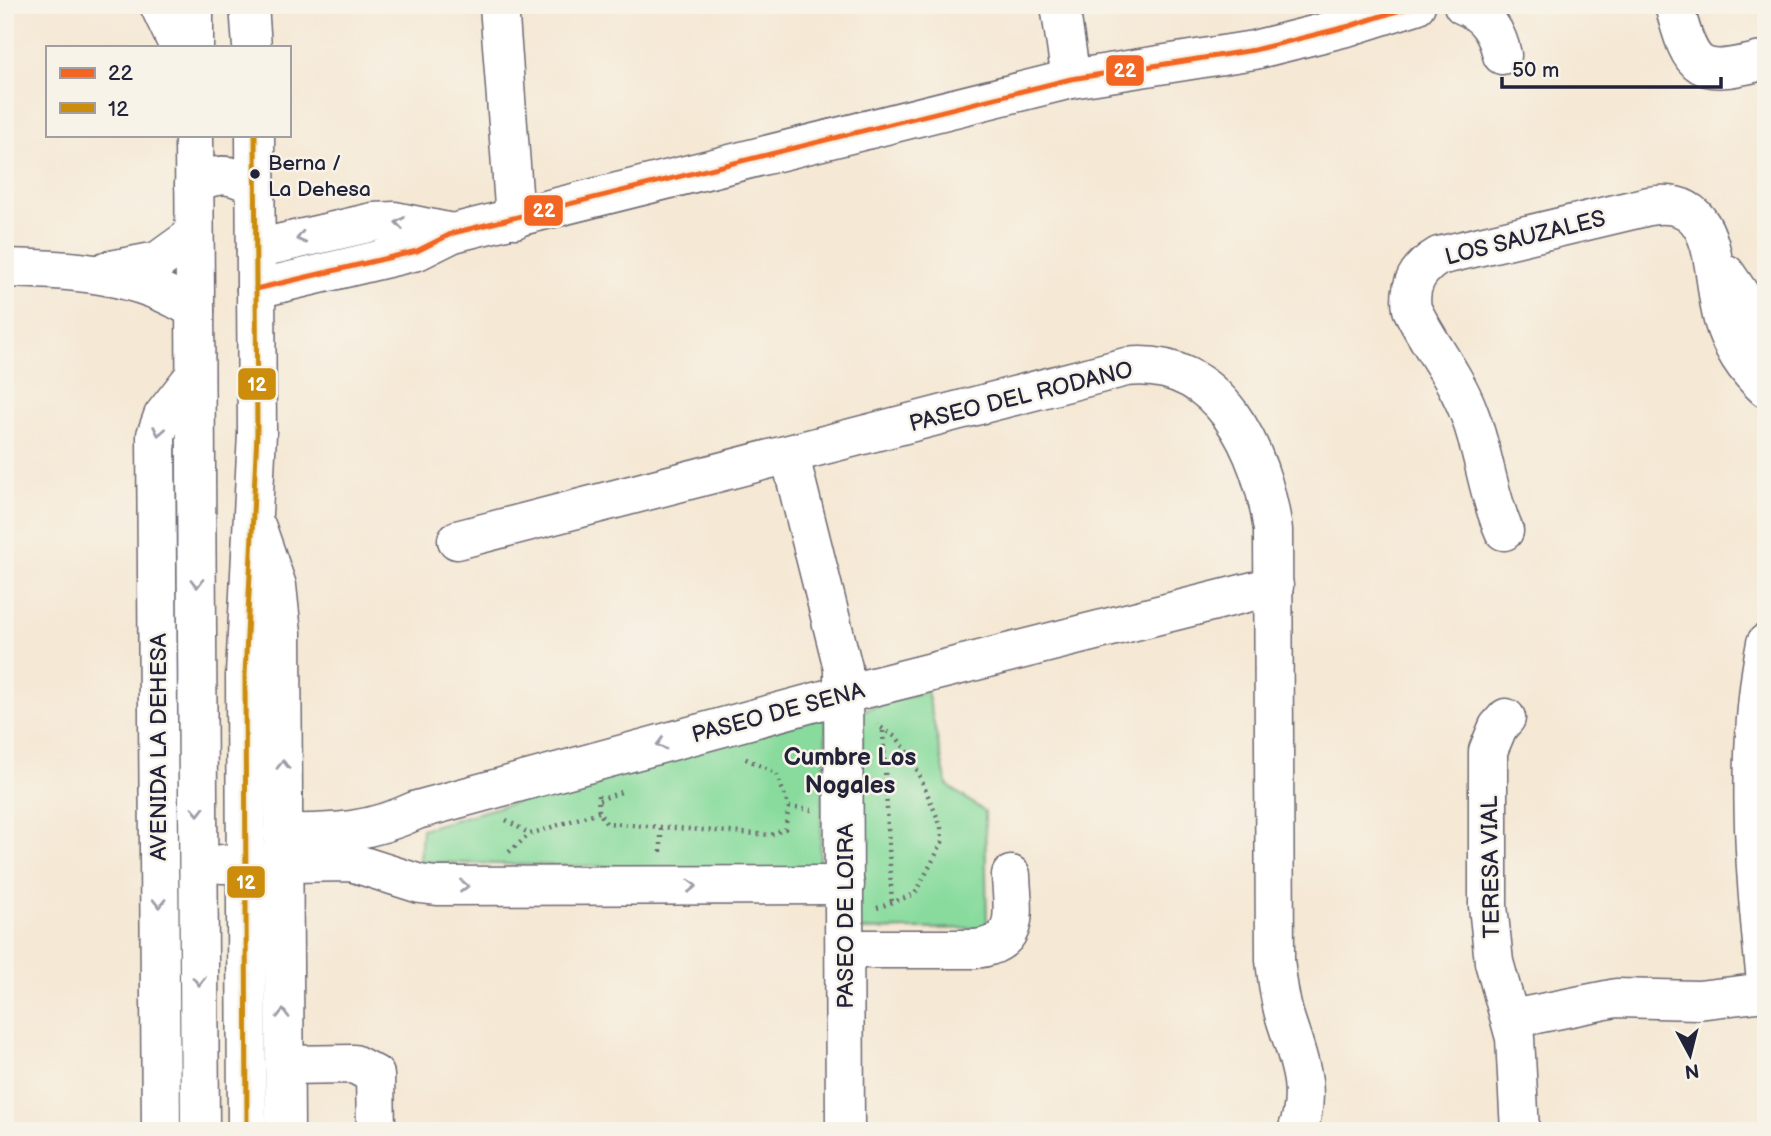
<svg xmlns="http://www.w3.org/2000/svg" width="1771" height="1136" font-family="'Balsamiq Sans',sans-serif">
	<rect width="100%" height="100%" fill="#f7f3e8"/>
	<filter id="ink" filterUnits="userSpaceOnUse"><feTurbulence type="fractalNoise" baseFrequency=".0143" numOctaves="2"/><feDisplacementMap in="SourceGraphic" scale="14" xChannelSelector="R" yChannelSelector="G"/><feConvolveMatrix kernelMatrix="1 2 1 2 8 2 1 2 1" color-interpolation-filters="sRGB"/></filter>
	<filter id="wash" filterUnits="userSpaceOnUse"><feTurbulence type="fractalNoise" baseFrequency=".00686" numOctaves="4" result="noise"/><feDisplacementMap in="SourceGraphic" scale="28" xChannelSelector="R" yChannelSelector="G"/><feGaussianBlur stdDeviation="1.57" result="paint"/><feColorMatrix in="noise" values="0 0 0 0 0 0 0 0 0 0 0 0 0 0 0 0 0 1.4 0 .05"/><feComposite in="paint" operator="in"/></filter>
	<g filter="url(#wash)">
		<rect width="100%" height="100%" fill="#f5e8d4"/>
		<!-- green -->
		<g fill="#88db9d" stroke="#557e6c" stroke-width="2">
			<path d="M927 691 947 785 985 812 987 928 855 930 863 710Z"/>
			<path d="M827 713 819 872 420 862 422 829Z"/>
		</g>
	</g>
	<g filter="url(#ink)">
		<g fill="none" stroke-linecap="round" stroke-linejoin="round">
			<!-- minor casing -->
			<g stroke="#6c6771" stroke-width="41">
				<g id="minor">
					<path d="M159 5 179 47"/>
					<path d="M194 5V47"/>
					<path d="M249 5 252 47"/>
					<path d="M499 5 515 219"/>
					<path d="M1060 5 1071 79"/>
					<path d="M1463 5C1486 14 1497 32 1502 55"/>
					<path d="M1674 5C1692 73 1698 77 1766 60"/>
					<path d="M194 135 200 1131"/>
					<path d="M194 185C216 171 235 173 256 188"/>
					<path d="M256 249 373 222 395 221 453 233"/>
					<path d="M5 268C72 270 137 272 195 310"/>
					<path d="M106 271 158 261 194 235"/>
					<path d="M1726 274 1739 293 1766 353"/>
					<path d="M256 289 417 251 453 233 1071 79 1254 50 1350 26 1416 5"/>
					<path d="M790 456 843 668 845 1131"/>
					<path d="M257 528 277 586 282 633 285 1131"/>
					<path d="M1504 531C1487 492 1484 452 1469 413 1455 375 1429 345 1412 309 1408 285 1418 268 1439 256L1649 206C1722 194 1710 275 1723 320 1731 347 1745 369 1766 388"/>
					<path d="M457 540 1126 367C1220 356 1262 452 1273 530L1275 960C1277 978 1279 996 1284 1014 1296 1054 1314 1089 1297 1131"/>
					<path d="M1766 643C1745 751 1754 873 1766 981"/>
					<path d="M1506 718 1498 727 1488 751V906L1494 962 1515 1038 1520 1131"/>
					<path d="M283 833C334 834 370 832 417 810L845 694 1274 586"/>
					<path d="M222 864 351 862 420 884 437 886 845 885"/>
					<path d="M845 949H976C1023 943 1012 910 1011 875"/>
					<path d="M1512 1019 1616 998 1698 1000 1766 992"/>
					<path d="M284 1065 354 1064 375 1075 376 1131"/>
					<path d="M161 1131 156 435 163 416 195 375"/>
					<path d="M247 1131 245 675 257 433 255 135"/>
				</g>
			</g>
			<!-- path -->
			<g stroke="#6c6771" stroke-width="4.5" stroke-dasharray="2 5" stroke-linecap="butt">
				<path d="M883 731 892 905"/>
				<path d="M598 795 599 812 606 823 771 835 785 829 789 807 776 773 744 758"/>
				<path d="M599 800 621 792"/>
				<path d="M789 807 812 810"/>
				<path d="M506 820 530 834"/>
				<path d="M509 852 530 834 599 812"/>
				<path d="M661 852V829"/>
				<path d="M877 908 915 894 942 843 941 826 911 756 897 738 877 725"/>
			</g>
			<!-- minor -->
			<use href="#minor" stroke="#fff" stroke-width="38"/>
			<!-- bus-1 casing -->
			<g stroke="#f7f3e8" stroke-width="10">
				<path id="bus-1" d="M256 289 417 251 453 233 1071 79 1254 50 1350 26 1416 5"/>
			</g>
			<!-- bus-2 casing -->
			<g stroke="#f7f3e8" stroke-width="10">
				<path id="bus-2" d="M247 1131 245 675 257 433 255 135"/>
			</g>
			<!-- bus-1 -->
			<use href="#bus-1" stroke="#f26522" stroke-width="5"/>
			<!-- bus-2 -->
			<use href="#bus-2" stroke="#cc8c0c" stroke-width="5"/>
		</g>
		<!-- one-way arrows -->
		<defs><path id="oneway-chevron" d="M-2-3.5L2.5 0L-2 3.5" fill="none" stroke-width="1.6" stroke-linecap="round" stroke-linejoin="round" transform="scale(1.75)"/></defs>
		<g stroke="#9c9ca7">
			<use href="#oneway-chevron" transform="translate(400 223) rotate(-172)"/>
			<use href="#oneway-chevron" transform="translate(301 238) rotate(166)"/>
			<use href="#oneway-chevron" transform="translate(159 431) rotate(101)"/>
			<use href="#oneway-chevron" transform="translate(197 583) rotate(90)"/>
			<use href="#oneway-chevron" transform="translate(661 744) rotate(165)"/>
			<use href="#oneway-chevron" transform="translate(283 765) rotate(-90)"/>
			<use href="#oneway-chevron" transform="translate(198 811) rotate(90)"/>
			<use href="#oneway-chevron" transform="translate(464 886)"/>
			<use href="#oneway-chevron" transform="translate(692 886)"/>
			<use href="#oneway-chevron" transform="translate(159 903) rotate(90)"/>
			<use href="#oneway-chevron" transform="translate(199 981) rotate(90)"/>
			<use href="#oneway-chevron" transform="translate(283 1014) rotate(-90)"/>
		</g>
	</g>
	<!-- markers -->
	<circle fill="#22223b" stroke="#f7f3e8" stroke-width="2.5" cx="255" cy="174" r="6"/>
	<g text-anchor="middle" stroke-width="5" stroke-linejoin="round" paint-order="stroke">
		<!-- bus labels -->
		<g font-size="21" fill="#22223b" stroke="#f7f3e8" text-anchor="start">
			<text x="268" y="170">Berna /<tspan x="268" dy="26">La Dehesa</tspan></text>
		</g>
		<!-- street labels -->
		<g font-size="23" fill="#22223b" stroke="#f7f3e8">
			<text transform="translate(1525 237) rotate(-14)" y="8">LOS SAUZALES</text>
			<text transform="translate(1021 396) rotate(-14)" y="8">PASEO DEL RODANO</text>
			<text transform="translate(778 712) rotate(-15)" y="8">PASEO DE SENA</text>
			<text transform="translate(158 747) rotate(-90)" y="8">AVENIDA LA DEHESA</text>
			<text transform="translate(1490 867) rotate(-91)" y="8">TERESA VIAL</text>
			<text transform="translate(845 916) rotate(-90)" y="8">PASEO DE LOIRA</text>
		</g>
		<!-- neighbourhood labels -->
		<g font-size="24" font-weight="bold" fill="#22223b" stroke="#f7f3e8">
			<text x="850" y="765">Cumbre Los<tspan x="850" dy="28">Nogales</tspan></text>
		</g>
	</g>
	<g stroke="#f7f3e8" stroke-width="2.5">
		<rect x="1105" y="54" width="40" height="33" rx="7" fill="#f26522"/>
		<rect x="523" y="194" width="41" height="33" rx="7" fill="#f26522"/>
		<rect x="237" y="367" width="40" height="34" rx="7" fill="#cc8c0c"/>
		<rect x="226" y="865" width="40" height="34" rx="7" fill="#cc8c0c"/>
	</g>
	<g font-size="19" text-anchor="middle" font-weight="bold" fill="#fff">
		<text x="1125" y="77">22</text>
		<text x="544" y="217">22</text>
		<text x="257" y="391">12</text>
		<text x="246" y="889">12</text>
	</g>
	<!-- margin -->
	<rect width="1771" height="1136" fill="none" stroke="#f7f3e8" stroke-width="28"/>
	<!-- legend -->
	<rect x="46" y="46" width="245" height="91" fill="#f7f3e8" stroke="#a29fa3" stroke-width="2"/>
	<rect x="60" y="68" width="35" height="10" fill="#f26522" stroke="#a29fa3" stroke-width="2"/>
	<text x="108" y="80" font-size="21" fill="#22223b">22</text>
	<rect x="60" y="103" width="35" height="10" fill="#cc8c0c" stroke="#a29fa3" stroke-width="2"/>
	<text x="108" y="116" font-size="21" fill="#22223b">12</text>
	<!-- north arrow -->
	<g transform="translate(1690 1055) rotate(173)" stroke="#f7f3e8" stroke-width="5" paint-order="stroke">
	<path d="M0-5L12 26L0 18L-12 26Z" fill="#22223b"/>
	<text y="-10" font-size="19" font-weight="bold" text-anchor="middle" fill="#22223b">N</text>
	</g>
	<!-- scale -->
	<path d="M1502 77v10h219v-10" fill="none" stroke="#22223b" stroke-width="3.5"/>
	<text x="1512" y="77" font-size="21" fill="#22223b" stroke="#f7f3e8" stroke-width="5" paint-order="stroke">50 m</text>
</svg>
